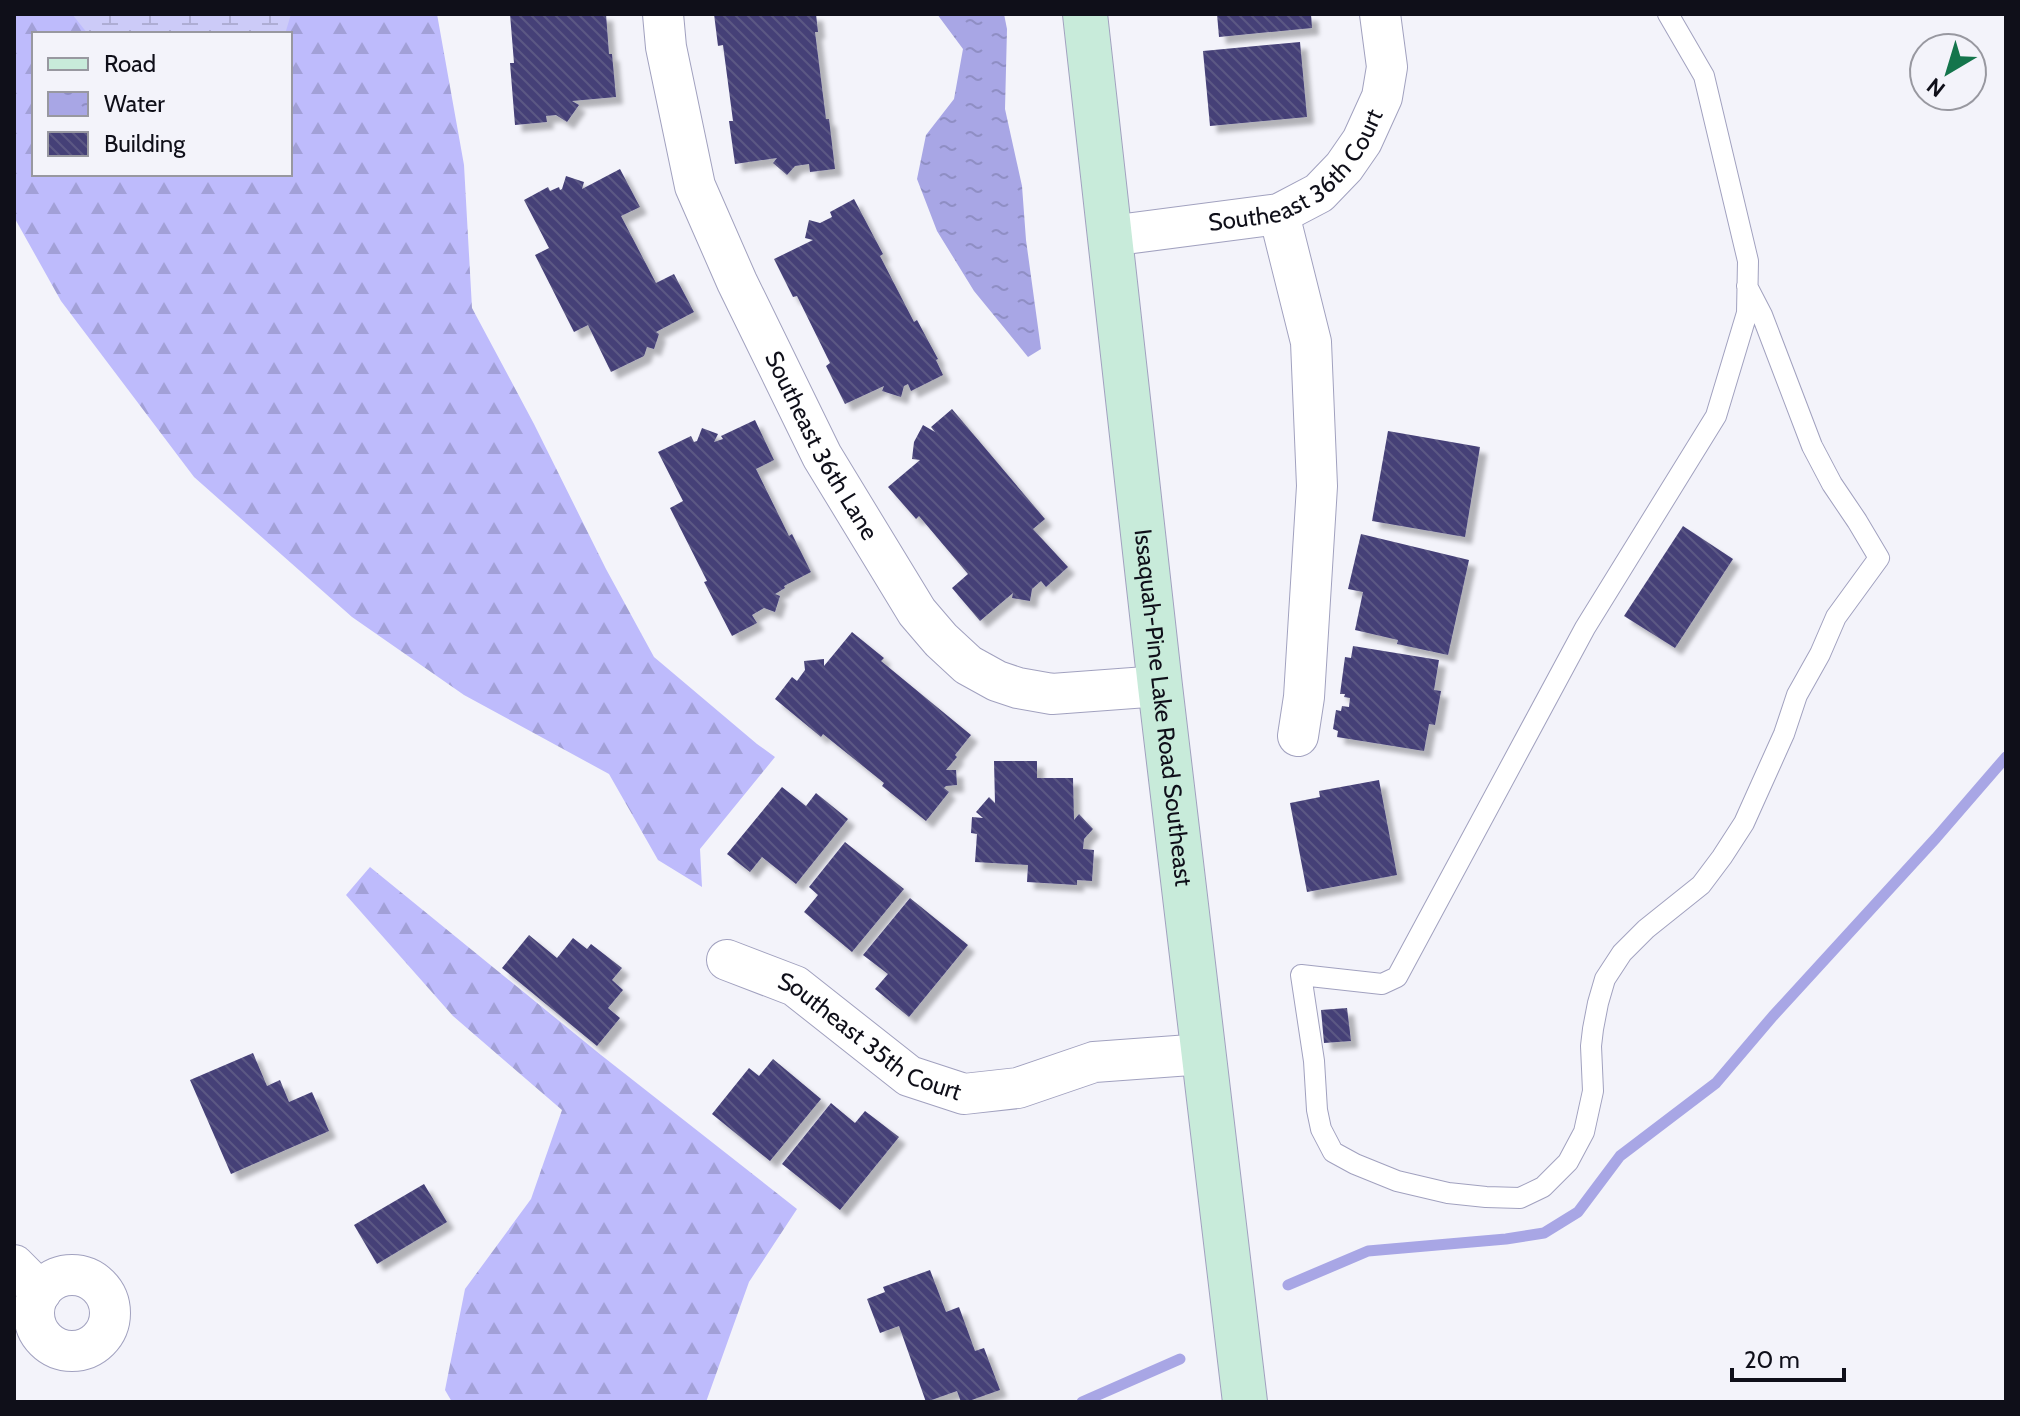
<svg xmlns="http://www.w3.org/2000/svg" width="2020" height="1416" font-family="Cabin,sans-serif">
	<defs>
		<pattern id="forest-firs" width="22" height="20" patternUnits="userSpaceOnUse" patternTransform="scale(2)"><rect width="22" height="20" fill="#bebbfc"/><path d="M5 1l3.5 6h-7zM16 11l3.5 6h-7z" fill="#a2a0d7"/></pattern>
		<pattern id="wetland-marsh" width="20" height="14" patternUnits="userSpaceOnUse" patternTransform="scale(2)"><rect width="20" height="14" fill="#cccbf8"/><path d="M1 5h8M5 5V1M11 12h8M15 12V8" fill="none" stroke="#aeadd4"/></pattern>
		<pattern id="water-ripples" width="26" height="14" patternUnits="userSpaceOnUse" patternTransform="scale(2)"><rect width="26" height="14" fill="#a8a6e5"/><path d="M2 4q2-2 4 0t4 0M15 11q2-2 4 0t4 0" fill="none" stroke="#8f8ec4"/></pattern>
		<pattern id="building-back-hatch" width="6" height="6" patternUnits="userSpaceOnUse" patternTransform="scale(2)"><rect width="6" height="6" fill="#454077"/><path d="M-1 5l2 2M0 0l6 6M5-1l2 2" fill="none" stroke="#5c5884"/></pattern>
		<filter id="shadow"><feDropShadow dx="7" dy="7" stdDeviation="2" flood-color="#0004"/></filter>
	</defs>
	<rect width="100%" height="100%" fill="#f3f3fa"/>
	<!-- forest -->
	<g fill="url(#forest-firs)" fill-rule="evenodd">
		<path d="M14 14H437L464 165 472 308 534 424 606 569 654 657 757 744 775 757 700 849 702 887 658 860 609 774 464 695 352 617 194 477 61 301 14 217ZM34 34H290V174H34Z"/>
		<path d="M370 867 601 1055 797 1209 749 1282 706 1402H452L445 1390 465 1289 531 1199 562 1110 453 1016 346 895Z"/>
	</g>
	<!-- wetland -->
	<path fill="url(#wetland-marsh)" d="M72 14H291L285 34H88Z"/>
	<!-- water -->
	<path fill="url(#water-ripples)" d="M937 14H1004L1007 29 1005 109 1022 186 1026 240 1041 349 1028 357 974 291 937 231 917 179 926 135 954 99 963 49Z"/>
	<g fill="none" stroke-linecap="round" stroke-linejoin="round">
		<!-- stream -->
		<g stroke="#a8a6e5" stroke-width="11">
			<path d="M1288 1285 1368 1251 1506 1239 1544 1233 1578 1212 1620 1156 1716 1083 1773 1016 1936 838 2006 757"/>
			<path d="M1082 1402 1180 1359"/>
		</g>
	</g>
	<!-- building -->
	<g fill="url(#building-back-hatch)" filter="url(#shadow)">
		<path d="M510 14H606L609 54H612L616 97 572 101 579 105 567 122 556 115 546 116 547 122 515 125 510 63H514Z"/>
		<path d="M714 14H816L818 32H815L826 119H829L835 169 810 172 809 164 795 166 787 175 773 163 777 158 735 164 729 121H733L723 45 718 46Z"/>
		<path d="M1217 14H1311L1312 28 1219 37Z"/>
		<path d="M1300 42 1307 117 1210 126 1203 51Z"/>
		<path d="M620 169 640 207 621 216 656 283 674 274 694 312 656 332 659 334 654 349 647 347 644 356 611 372 588 325 574 332 535 255 549 248 524 200 548 187 550 191 559 187 560 190 562 189 566 176 584 182 582 189Z"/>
		<path d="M854 199 883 254 880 256 914 322 917 320 938 359 936 360 943 375 911 391 908 384 904 386 901 397 882 391 884 386 845 404 826 366 830 363 797 296 793 297 774 259 813 240 805 238 809 220 820 223 832 217 830 212Z"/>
		<path d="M952 409 1045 519 1033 529 1068 567 1046 587 1041 581 1032 589 1030 601 1012 598 1013 593 980 621 952 588 968 574 919 516 916 519 888 487 920 460 912 459 914 442 923 425 935 432 931 427Z"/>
		<path d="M755 420 774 460 756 469 789 536 792 534 811 572 784 586 785 588 775 594 780 596 775 612 764 608 752 615 757 623 732 636 704 582 707 581 670 508 683 501 658 452 691 436 694 442 697 441 702 428 718 434 714 442 723 439 721 436Z"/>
		<path d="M1388 431 1480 447 1465 537 1372 521Z"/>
		<path d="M1683 526 1733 559 1675 648 1624 616Z"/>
		<path d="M1361 534 1469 560 1448 655 1397 644 1398 640 1355 630 1363 592 1348 589Z"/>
		<path d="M852 632 884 658 881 661 971 735 955 755 957 757 946 770H956L957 785 946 786 944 788 949 792 926 821 882 786 884 783 823 734 821 737 775 699 792 677 797 681 805 670 804 661 824 659V666Z"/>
		<path d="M1353 646 1439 660 1434 690 1441 691 1435 725 1429 724 1424 751 1337 737 1338 731 1333 729 1336 710 1341 711 1342 706 1349 707 1350 698 1344 697 1345 694H1340L1345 657 1351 658Z"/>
		<path d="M994 761H1037V778H1073L1074 820 1079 814 1093 829 1084 839 1083 849 1094 850 1092 881 1077 880V885L1027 882 1028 865 975 862 977 834 971 833 972 817 983 818 976 812 989 797 995 803Z"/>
		<path d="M1379 780 1397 875 1307 892 1290 803 1320 797 1319 791Z"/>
		<path d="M782 787 806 806 816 793 848 819 796 884 762 857 750 872 727 854Z"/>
		<path d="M845 842 904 889 852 952 804 912 818 895 809 887Z"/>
		<path d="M910 898 968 945 909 1017 875 989 888 974 863 955Z"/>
		<path d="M529 935 557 958 573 938 587 949 591 944 622 968 612 980 623 990 608 1008 620 1018 597 1046 502 968Z"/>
		<path d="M1347 1008 1351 1041 1324 1043 1321 1010Z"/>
		<path d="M253 1053 267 1086 280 1080 289 1102 312 1092 329 1131 231 1174 190 1080Z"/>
		<path d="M773 1059 821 1099 770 1161 712 1114 749 1068 759 1076Z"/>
		<path d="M831 1103 855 1123 865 1111 899 1137 840 1210 782 1164Z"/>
		<path d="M424 1184 447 1222 377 1264 354 1225Z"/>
		<path d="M930 1270 946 1312 959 1307 975 1351 984 1348 1000 1390 966 1402H961L957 1391 926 1402 899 1326 880 1333 867 1299 885 1292 883 1287Z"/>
	</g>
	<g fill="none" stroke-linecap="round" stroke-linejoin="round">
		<!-- service casing -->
		<g stroke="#a1a1bf" stroke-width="22">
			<path id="service" d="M1668 14 1704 76 1748 261 1747 313 1716 416 1585 628 1397 977 1382 984 1301 975 1314 1061 1317 1110 1321 1129 1333 1152 1355 1164 1397 1181 1448 1193 1486 1197 1520 1198 1543 1187 1568 1162 1584 1132 1593 1091 1591 1046 1593 1029 1598 1003 1605 979 1622 953 1646 929 1701 885 1722 857 1744 823 1784 734 1797 695 1820 654 1836 617 1879 558 1857 521 1832 484 1812 446 1762 315 1747 286"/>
		</g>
		<!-- minor casing -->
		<g stroke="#a1a1bf" stroke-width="42">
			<g id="minor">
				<path id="s1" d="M663 14 666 47 695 186 737 282 822 456 917 612 941 640 968 665 997 681 1018 688 1052 694 1160 686"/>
				<path d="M1279 214 1311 342 1317 486 1304 697 1298 736"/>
				<path id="s2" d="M1110 236 1279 214 1319 193 1344 167 1362 141 1382 97 1387 67 1380 14"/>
				<path id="s3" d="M727 960 795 986 909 1076 964 1094 1018 1088 1094 1062 1204 1054"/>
				<path d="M14 1265 41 1292"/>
				<circle cx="72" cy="1313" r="38"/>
			</g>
		</g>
		<!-- secondary casing -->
		<g stroke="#a1a1bf" stroke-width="46">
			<g id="secondary">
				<path id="s4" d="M1085 14 1160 686 1245 1402"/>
			</g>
		</g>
		<!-- service -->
		<use href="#service" stroke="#fff" stroke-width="20"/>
		<!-- minor -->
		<use href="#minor" stroke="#fff" stroke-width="40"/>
		<!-- secondary -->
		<use href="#secondary" stroke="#c8ebda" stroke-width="44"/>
	</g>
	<g text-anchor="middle" stroke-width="8" stroke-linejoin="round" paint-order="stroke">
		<!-- street labels -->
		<g font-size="24" fill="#0f0f19" stroke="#f3f3fa">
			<text dy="8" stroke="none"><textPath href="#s2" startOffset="208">Southeast 36th Court</textPath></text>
			<text dy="8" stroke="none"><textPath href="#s1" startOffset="464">Southeast 36th Lane</textPath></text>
			<text dy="8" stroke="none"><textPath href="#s4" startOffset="698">Issaquah-Pine Lake Road Southeast</textPath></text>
			<text dy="8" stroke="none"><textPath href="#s3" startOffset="164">Southeast 35th Court</textPath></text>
		</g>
	</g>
	<!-- border -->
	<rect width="2020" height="1416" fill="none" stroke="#0f0f19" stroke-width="32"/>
	<!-- legend -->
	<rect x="32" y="32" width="260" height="144" fill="#f3f3fa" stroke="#9898a0" stroke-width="2"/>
	<rect x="48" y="58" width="40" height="12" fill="#c8ebda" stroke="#9898a0" stroke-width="2"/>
	<text x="104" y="72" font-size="24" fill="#0f0f19">Road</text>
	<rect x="48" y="92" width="40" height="24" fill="url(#water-ripples)" stroke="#9898a0" stroke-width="2"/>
	<text x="104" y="112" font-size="24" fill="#0f0f19">Water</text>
	<rect x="48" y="132" width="40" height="24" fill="url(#building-back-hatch)" stroke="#9898a0" stroke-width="2"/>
	<text x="104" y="152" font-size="24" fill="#0f0f19">Building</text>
	<!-- north arrow -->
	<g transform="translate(1948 72) rotate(218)"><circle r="38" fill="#f3f3fa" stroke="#9898a0" stroke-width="2"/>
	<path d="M0-6L14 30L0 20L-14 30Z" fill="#14754c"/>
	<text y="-12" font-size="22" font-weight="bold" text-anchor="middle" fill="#0f0f19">N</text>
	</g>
	<!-- scale -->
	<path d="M1732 1368v12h112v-12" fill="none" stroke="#0f0f19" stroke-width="4"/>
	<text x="1744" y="1368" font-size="24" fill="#0f0f19" stroke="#f3f3fa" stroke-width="6" paint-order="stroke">20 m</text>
</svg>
